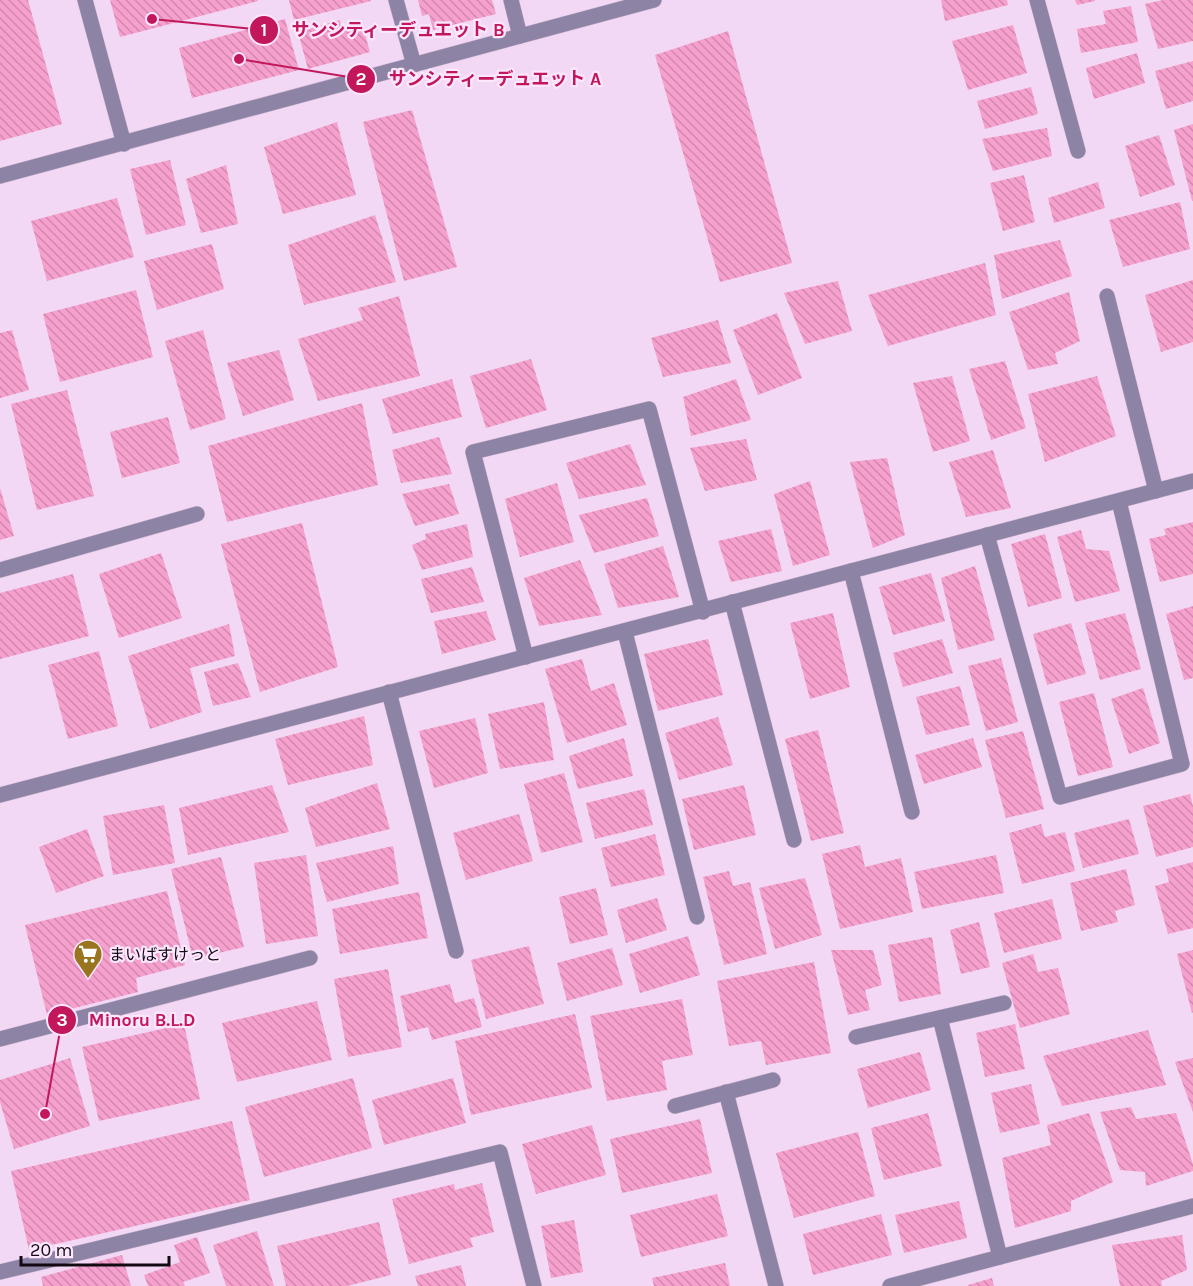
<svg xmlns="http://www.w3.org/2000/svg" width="1193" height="1286" font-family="Karla,'Noto Sans JP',sans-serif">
	<defs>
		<pattern id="building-back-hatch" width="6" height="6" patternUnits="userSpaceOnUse" patternTransform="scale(1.5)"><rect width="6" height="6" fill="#f6a0cd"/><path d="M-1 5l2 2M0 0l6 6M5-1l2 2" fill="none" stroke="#d288af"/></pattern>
	</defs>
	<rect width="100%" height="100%" fill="#f2d8f4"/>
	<!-- building -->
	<g fill="url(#building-back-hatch)">
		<path d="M0 0H28L62 124 0 141Z"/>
		<path d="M110 0H258V1L120 37Z"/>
		<path d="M289 0H370L371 1 294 20Z"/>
		<path d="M418 0H492L496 14 433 30 429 14 422 16Z"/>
		<path d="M941 0H1007L1008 5 945 21Z"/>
		<path d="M1075 0H1095V1L1077 5Z"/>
		<path d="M1163 0H1193V41L1158 49 1145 4Z"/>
		<path d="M1131 6 1138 42 1081 53 1077 29 1106 24 1103 11Z"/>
		<path d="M285 19 299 70 192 98 179 48Z"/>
		<path d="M340 20 341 27 361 21 370 52 308 69 298 32Z"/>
		<path d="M1013 25 1027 73 968 90 952 41Z"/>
		<path d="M728 31 792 263 720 282 655 55Z"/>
		<path d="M1137 53 1145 83 1094 99 1086 68Z"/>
		<path d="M1193 61V101L1166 109 1155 71Z"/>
		<path d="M1031 87 1038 114 985 129 977 101Z"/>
		<path d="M412 110 457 267 404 281 363 122Z"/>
		<path d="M337 122 356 195 283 214 264 147Z"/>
		<path d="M1193 124V201H1192L1174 130Z"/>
		<path d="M1047 128 1052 156 993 171 982 139Z"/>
		<path d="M1159 135 1175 185 1140 197 1125 146Z"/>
		<path d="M170 160 186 225 146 235 130 169Z"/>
		<path d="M226 165 238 224 201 233 186 179Z"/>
		<path d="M1024 175 1035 222 1003 231 990 183Z"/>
		<path d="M1098 182 1105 208 1054 223 1048 198Z"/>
		<path d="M117 198 134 257 47 281 31 221Z"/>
		<path d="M1180 202 1190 249 1123 267 1109 220Z"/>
		<path d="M375 215 396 282 304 305 288 245Z"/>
		<path d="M1060 240 1072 276 1002 299 994 255Z"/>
		<path d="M212 244 224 289 157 310 144 261Z"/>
		<path d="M985 263 996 315 888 346 868 295Z"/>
		<path d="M1193 280V342L1161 352 1145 295Z"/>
		<path d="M838 281 852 331 805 344 784 293Z"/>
		<path d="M136 290 153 357 60 382 43 314Z"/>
		<path d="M1069 292 1080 341 1055 353 1058 364 1028 370 1009 312Z"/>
		<path d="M399 296 420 376 318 401 298 339 363 320 358 308Z"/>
		<path d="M777 313 802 378 758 395 733 330Z"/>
		<path d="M718 320 731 363 663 377 651 338Z"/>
		<path d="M12 330 29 390 0 398V333Z"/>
		<path d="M203 330 226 419 190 430 165 341Z"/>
		<path d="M279 350 294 400 243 416 227 363Z"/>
		<path d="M531 359 547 410 486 428 470 376Z"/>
		<path d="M1005 361 1026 428 991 440 969 369Z"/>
		<path d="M952 376 970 441 933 452 913 383Z"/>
		<path d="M1097 376 1116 436 1045 462 1028 394Z"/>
		<path d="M452 379 462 417 393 434 382 399Z"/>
		<path d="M736 379 751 420 691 436 683 397Z"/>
		<path d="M67 390 94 496 37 510 11 404Z"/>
		<path d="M362 403 378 485 227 522 208 446Z"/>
		<path d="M168 417 180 463 122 478 110 432Z"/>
		<path d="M439 437 452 474 401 483 392 450Z"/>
		<path d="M746 439 757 480 705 491 690 448Z"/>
		<path d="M630 444 646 485 579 499 566 463Z"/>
		<path d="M993 450 1011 508 966 517 949 462Z"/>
		<path d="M887 458 905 535 873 548 850 462Z"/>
		<path d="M810 481 830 555 793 566 774 494Z"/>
		<path d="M557 483 574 542 520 557 505 499Z"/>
		<path d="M449 484 459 514 415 526 402 494Z"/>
		<path d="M0 488 14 536 0 540Z"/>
		<path d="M647 498 659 536 594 553 579 515Z"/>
		<path d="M1193 522V574L1160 582 1149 539 1166 535 1164 529Z"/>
		<path d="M302 523 338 667 260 692 221 544Z"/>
		<path d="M467 524 473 557 422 570 412 545 426 539 425 534Z"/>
		<path d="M771 529 782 571 731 582 718 541Z"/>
		<path d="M1081 530 1086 549 1109 551 1120 591 1075 602 1057 537Z"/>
		<path d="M1045 534 1062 598 1028 607 1011 544Z"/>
		<path d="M663 546 679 597 618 608 604 564Z"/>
		<path d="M161 553 182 618 119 638 99 574Z"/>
		<path d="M580 560 602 615 539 626 524 578Z"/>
		<path d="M975 566 995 640 958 650 941 578Z"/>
		<path d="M472 567 484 602 431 613 421 579Z"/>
		<path d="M931 573 945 621 893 635 879 587Z"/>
		<path d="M73 574 89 636 0 659V593Z"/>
		<path d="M1193 606V678L1184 680 1166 614Z"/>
		<path d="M486 611 496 640 442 654 434 621Z"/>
		<path d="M833 613 850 687 810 699 790 623Z"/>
		<path d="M1125 613 1141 669 1100 680 1085 623Z"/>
		<path d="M1071 623 1086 674 1047 685 1033 634Z"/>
		<path d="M229 624 235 656 190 668 202 712 150 729 128 656Z"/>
		<path d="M708 639 723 695 658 711 644 654Z"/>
		<path d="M942 639 953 673 903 687 893 653Z"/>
		<path d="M99 651 118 726 68 739 48 665Z"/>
		<path d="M1001 658 1018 722 986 731 968 666Z"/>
		<path d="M582 659 591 691 614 683 627 725 567 743 545 669Z"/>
		<path d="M238 663 251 697 213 706 204 672Z"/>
		<path d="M960 686 970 725 926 735 916 697Z"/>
		<path d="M1143 688 1160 743 1129 754 1111 699Z"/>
		<path d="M1094 693 1113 767 1078 776 1059 702Z"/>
		<path d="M544 702 554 760 500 769 488 714Z"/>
		<path d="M364 716 373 765 288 785 275 739Z"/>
		<path d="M718 717 733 765 679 780 665 733Z"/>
		<path d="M475 718 488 773 434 788 419 731Z"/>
		<path d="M818 730 844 833 811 841 785 739Z"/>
		<path d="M1023 731 1044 809 1006 818 985 740Z"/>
		<path d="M624 738 633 776 578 789 569 756Z"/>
		<path d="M973 738 982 767 924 784 915 755Z"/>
		<path d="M564 773 583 842 541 853 524 784Z"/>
		<path d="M377 783 390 829 316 847 305 808Z"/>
		<path d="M272 785 289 832 188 855 179 808Z"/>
		<path d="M744 785 756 835 694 850 682 799Z"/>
		<path d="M644 789 653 825 595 839 586 803Z"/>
		<path d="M1190 794 1193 806V847L1156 857 1143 806Z"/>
		<path d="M164 805 175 863 113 875 103 816Z"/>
		<path d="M519 814 533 861 466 880 453 833Z"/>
		<path d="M1129 819 1139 854 1083 868 1074 833Z"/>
		<path d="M1041 824 1045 837 1065 832 1075 871 1022 884 1009 833Z"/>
		<path d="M87 829 104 876 56 893 39 847Z"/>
		<path d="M655 834 665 875 611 887 601 848Z"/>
		<path d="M860 845 865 867 901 858 913 912 840 929 822 854Z"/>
		<path d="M393 846 399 884 327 902 316 863Z"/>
		<path d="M306 855 318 936 266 944 254 863Z"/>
		<path d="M996 855 1004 893 922 909 914 872Z"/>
		<path d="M221 857 244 947 193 959 171 869Z"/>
		<path d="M1193 862V928L1168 934 1155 886 1169 882 1166 869Z"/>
		<path d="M1126 869 1135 905 1115 911 1118 922 1081 931 1070 883Z"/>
		<path d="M729 871 733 886 750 882 767 954 724 965 703 877Z"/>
		<path d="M805 878 822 935 775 949 759 888Z"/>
		<path d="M596 888 608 935 570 944 559 897Z"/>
		<path d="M167 891 185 965 136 978 138 992 47 1015 25 925Z"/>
		<path d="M419 892 428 938 340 954 332 909Z"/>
		<path d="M657 898 667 930 626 943 617 910Z"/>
		<path d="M1052 899 1062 939 1004 953 994 913Z"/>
		<path d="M979 922 990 967 961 974 950 930Z"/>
		<path d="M688 936 700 975 640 993 629 954Z"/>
		<path d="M932 937 941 994 899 1002 888 945Z"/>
		<path d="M529 946 544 1004 486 1019 471 960Z"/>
		<path d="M612 948 623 985 567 1001 557 963Z"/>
		<path d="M831 950H873L882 985 865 990 870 1010 848 1015Z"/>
		<path d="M1193 950V1012L1192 1013 1177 954Z"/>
		<path d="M1033 954 1038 972 1058 968 1070 1014 1020 1028 1002 963Z"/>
		<path d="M814 962 831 1053 766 1065 761 1041 729 1046 717 981Z"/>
		<path d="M388 969 402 1047 348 1057 334 979Z"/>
		<path d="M450 984 455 1003 474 998 482 1027 432 1040 428 1027 408 1032 400 996Z"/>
		<path d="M682 999 693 1055 662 1061 667 1090 607 1101 590 1016Z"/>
		<path d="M317 1001 332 1060 237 1082 222 1023Z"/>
		<path d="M575 1014 592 1088 471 1115 455 1041Z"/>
		<path d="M184 1024 200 1099 99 1121 82 1047Z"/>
		<path d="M1015 1024 1025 1069 985 1077 976 1033Z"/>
		<path d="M1148 1030 1166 1085 1062 1106 1043 1056Z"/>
		<path d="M920 1052 931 1090 868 1108 857 1069Z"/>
		<path d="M70 1058 90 1126 14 1149 0 1102V1080Z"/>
		<path d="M1193 1058V1112L1175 1062Z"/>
		<path d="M353 1078 372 1148 264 1177 245 1107Z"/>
		<path d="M453 1078 466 1123 384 1145 372 1100Z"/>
		<path d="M1031 1084 1040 1124 1000 1133 991 1093Z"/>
		<path d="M1131 1107 1136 1119 1176 1113 1193 1164V1171L1146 1186 1145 1172 1120 1170 1100 1112Z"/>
		<path d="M928 1113 942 1166 884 1180 871 1128Z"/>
		<path d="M1089 1113 1113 1182 1071 1201V1211L1015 1228 1002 1158 1051 1145 1047 1125Z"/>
		<path d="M700 1119 712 1173 622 1193 610 1139Z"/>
		<path d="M232 1121 250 1200 29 1250 11 1171Z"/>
		<path d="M592 1125 606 1175 536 1194 522 1144Z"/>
		<path d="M858 1132 875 1196 794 1218 776 1153Z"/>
		<path d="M482 1183 494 1232 470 1238 473 1247 409 1264 392 1199 454 1184 455 1190Z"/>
		<path d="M717 1194 728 1236 641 1257 630 1215Z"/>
		<path d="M959 1201 967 1238 904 1253 895 1215Z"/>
		<path d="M881 1214 892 1255 813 1275 803 1234Z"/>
		<path d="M574 1220 583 1272 551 1278 541 1226Z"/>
		<path d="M379 1222 391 1275 347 1286H286L277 1246Z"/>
		<path d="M257 1231 274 1286H226L213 1245Z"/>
		<path d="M1182 1235 1187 1270 1161 1281 1162 1286H1120L1112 1245Z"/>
		<path d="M197 1237 210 1273 183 1282 185 1286H148L144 1275 180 1262 174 1245Z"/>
		<path d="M122 1255 131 1286H43L41 1277Z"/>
		<path d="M725 1263 730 1286H654L652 1278Z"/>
		<path d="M461 1265 466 1286H418L415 1276Z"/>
		<path d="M992 1278 994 1286H968V1285Z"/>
	</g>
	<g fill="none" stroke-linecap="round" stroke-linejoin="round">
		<!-- minor casing -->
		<g stroke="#ceb7d0" stroke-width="16">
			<g id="minor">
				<path d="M85 0 124 144"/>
				<path d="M396 0 414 65"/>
				<path d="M511 0 520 36"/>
				<path d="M1037 0 1078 151"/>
				<path d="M0 176 654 0"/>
				<path d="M1107 296 1156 491"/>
				<path d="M987 535 1060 797 1182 764 1119 501"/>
				<path d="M0 570 197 514"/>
				<path d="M851 571 912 812"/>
				<path d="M732 602 794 840"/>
				<path d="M625 632 697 917"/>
				<path d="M526 657 473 452 649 409 703 612"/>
				<path d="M389 692 456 951"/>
				<path d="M0 795 1193 481"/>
				<path d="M940 1018 1000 1257"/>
				<path d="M856 1037 1004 1003"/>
				<path d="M0 1039 310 958"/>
				<path d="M726 1092 776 1286"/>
				<path d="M675 1106 773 1080"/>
				<path d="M0 1272 500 1152 534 1286"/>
				<path d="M890 1286 1193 1206"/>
			</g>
		</g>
		<!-- minor -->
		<use href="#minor" stroke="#8d83a5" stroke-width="15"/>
	</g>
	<!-- icons -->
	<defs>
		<g id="supermarket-pin" transform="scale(1.5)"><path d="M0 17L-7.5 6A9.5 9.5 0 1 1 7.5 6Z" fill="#9a7520" stroke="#fce7fe"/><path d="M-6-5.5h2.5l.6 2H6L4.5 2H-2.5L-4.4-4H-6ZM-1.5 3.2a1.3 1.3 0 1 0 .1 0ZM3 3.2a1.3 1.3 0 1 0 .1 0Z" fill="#fff"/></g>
	</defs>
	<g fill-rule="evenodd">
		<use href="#supermarket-pin" x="88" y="954"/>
	</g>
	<g text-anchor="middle" stroke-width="4.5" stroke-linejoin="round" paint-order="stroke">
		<!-- poi labels -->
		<g font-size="16" fill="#120913" stroke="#fce7fe" text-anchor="start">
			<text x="109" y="960">まいばすけっと</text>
		</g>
	</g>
	<!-- callouts -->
	<path fill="none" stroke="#c2185b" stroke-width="2" d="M152 19L264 30M239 59L361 79M45 1114L62 1020"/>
	<g fill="#c2185b" stroke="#fce7fe" stroke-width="2">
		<circle cx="152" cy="19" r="6"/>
		<circle cx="239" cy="59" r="6"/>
		<circle cx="45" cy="1114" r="6"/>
		<circle cx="264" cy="30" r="15"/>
		<circle cx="361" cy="79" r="15"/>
		<circle cx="62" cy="1020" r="15"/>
	</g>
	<g font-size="18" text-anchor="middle" font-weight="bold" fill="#fff">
		<text x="264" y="36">1</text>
		<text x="361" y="85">2</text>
		<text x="62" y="1026">3</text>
	</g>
	<g font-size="18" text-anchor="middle" font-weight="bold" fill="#c2185b" stroke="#fce7fe" stroke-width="4.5" stroke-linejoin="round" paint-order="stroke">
		<text x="398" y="36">サンシティーデュエット B</text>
		<text x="495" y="85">サンシティーデュエット A</text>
		<text x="142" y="1026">Minoru B.L.D</text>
	</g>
	<!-- scale -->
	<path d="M21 1256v9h148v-9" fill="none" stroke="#120913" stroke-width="3"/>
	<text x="30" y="1256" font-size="18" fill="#120913" stroke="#fce7fe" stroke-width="4.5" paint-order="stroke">20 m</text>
</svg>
